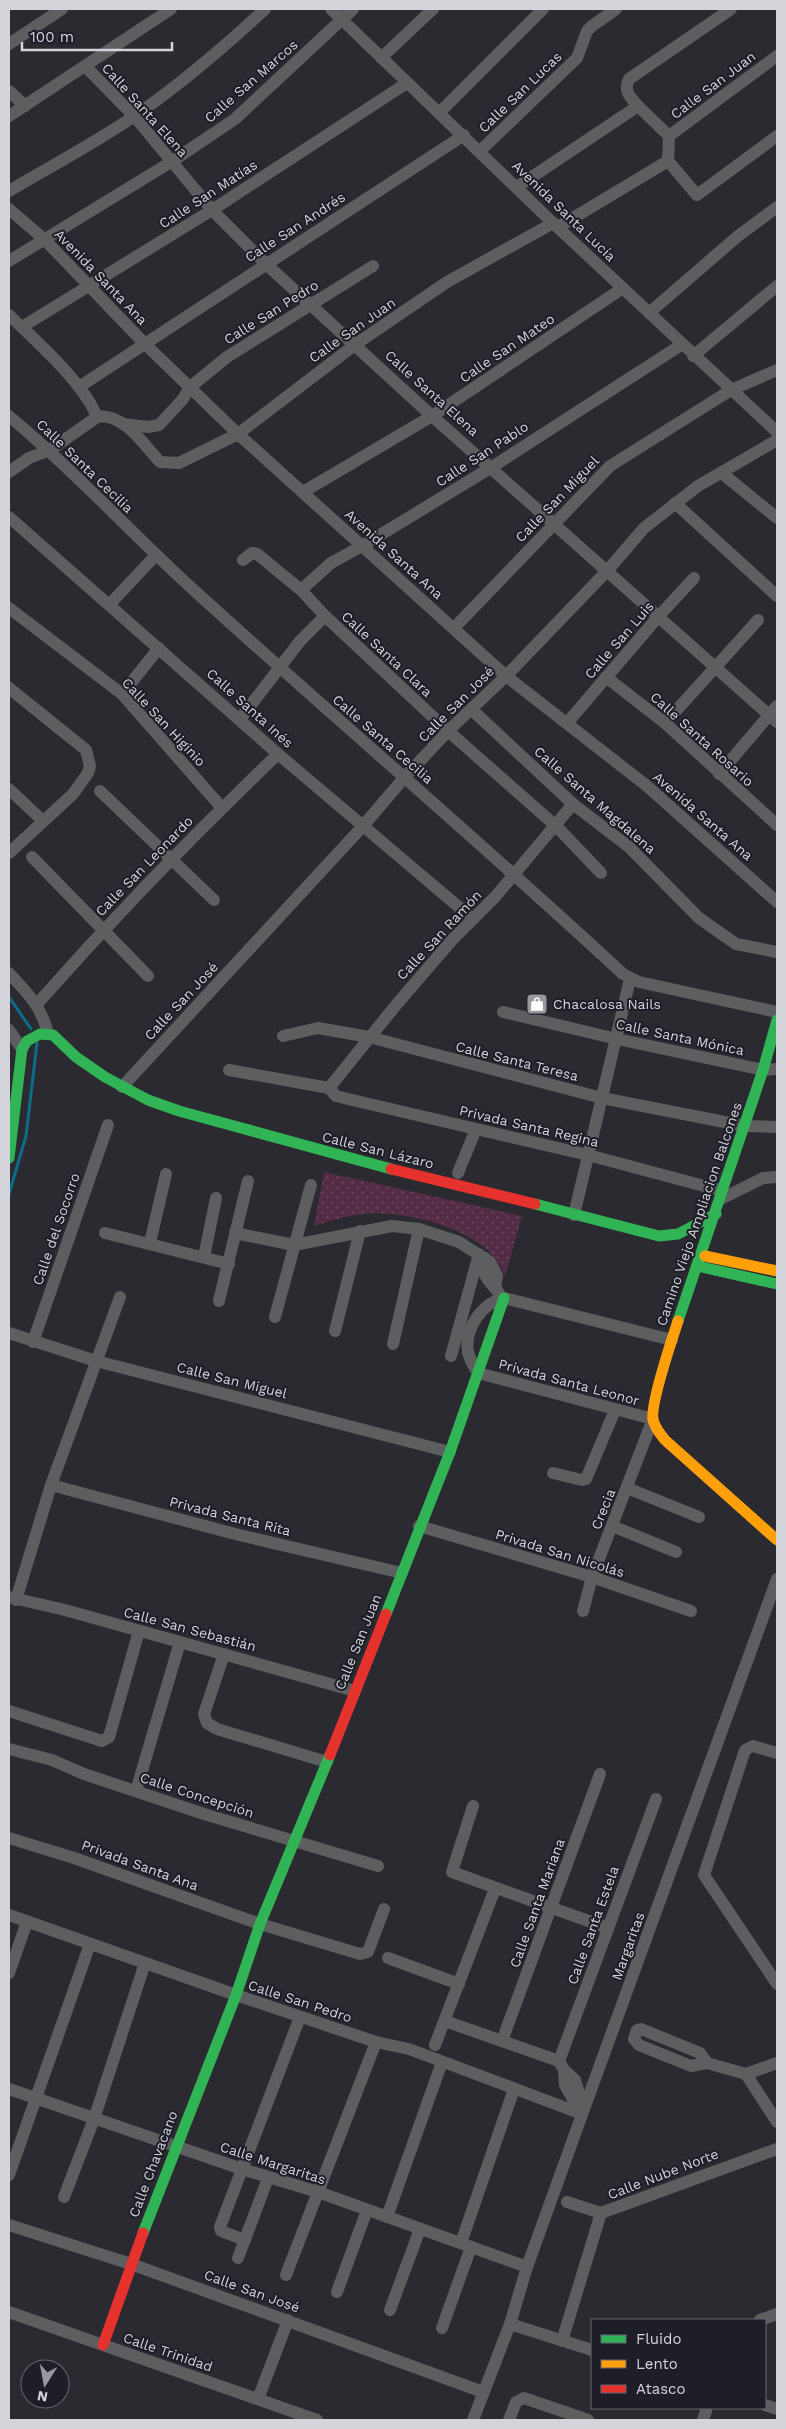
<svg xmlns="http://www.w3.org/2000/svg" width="786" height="2429" font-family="'Work Sans',sans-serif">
	<defs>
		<pattern id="grass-dots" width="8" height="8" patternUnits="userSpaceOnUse" patternTransform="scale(1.25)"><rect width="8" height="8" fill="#542c45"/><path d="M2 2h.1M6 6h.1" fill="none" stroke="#6c4a5f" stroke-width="1.8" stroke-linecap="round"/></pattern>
	</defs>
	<rect width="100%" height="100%" fill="#2a2a30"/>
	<!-- grass -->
	<path fill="url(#grass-dots)" d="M324 1172 522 1216 505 1276C500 1266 494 1255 485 1248 456 1224 400 1210 363 1214 346 1216 330 1221 314 1226Z"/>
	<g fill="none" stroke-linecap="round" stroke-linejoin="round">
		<!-- stream -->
		<g stroke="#0c6d88" stroke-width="3">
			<path d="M9 997 31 1029"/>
			<path d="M9 1194 26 1136 37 1043"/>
		</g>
		<!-- street -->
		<g stroke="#5d5e60" stroke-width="12">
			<path d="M331 9 553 223 777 432"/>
			<path d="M9 44 62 9"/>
			<path d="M381 58 433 9"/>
			<path d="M86 67 134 116 212 210 266 264 432 416 777 722"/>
			<path d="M9 91 25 106"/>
			<path d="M638 106 669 136"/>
			<path d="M439 113 543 9"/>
			<path d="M9 116 171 9"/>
			<path d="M669 136 777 56"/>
			<path d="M480 151 577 58 587 31 592 26 616 9"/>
			<path d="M668 161 697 195 777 136"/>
			<path d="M668 161 669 136"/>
			<path d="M517 187 638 106C630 97 623 91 629 79L731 9"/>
			<path d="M9 191C51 166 95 143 136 115 182 83 224 47 265 9"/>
			<path d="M9 209 45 240 144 343 238 434 506 676 647 786 777 902"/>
			<path d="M558 227 668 161"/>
			<path d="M9 261 171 162 235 119 353 9"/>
			<path d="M649 313 738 236 777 207"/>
			<path d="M9 315C36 341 84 383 97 417 123 412 144 445 160 462L179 463 238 434 356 344 447 282 553 223"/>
			<path d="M22 327 212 210 407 83"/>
			<path d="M693 356 777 286"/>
			<path d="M79 387 464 135"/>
			<path d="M9 416C75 471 133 535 197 593 338 721 483 844 623 974L639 982 777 1012"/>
			<path d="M123 424 148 427 159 425 183 399 189 388 227 357 373 266"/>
			<path d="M9 472 29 458 50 450 97 417"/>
			<path d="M723 474 777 518"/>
			<path d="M303 492 432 416 623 288"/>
			<path d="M675 503 777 596"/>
			<path d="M9 517 278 754 473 919"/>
			<path d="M243 560 252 553 257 554 301 590 325 616 448 731 556 826 601 873"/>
			<path d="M301 590 331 563 362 546 492 467 681 345"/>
			<path d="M110 604 155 556"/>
			<path d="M9 608 122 694 222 808"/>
			<path d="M454 628 610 466 731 390 777 370"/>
			<path d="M606 677 665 723 777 825"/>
			<path d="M9 688 86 750 90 766 88 773 73 794 9 853"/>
			<path d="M122 694 159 648"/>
			<path d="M471 709 573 804 629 847 699 918 736 944 777 952"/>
			<path d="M240 719 300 641 325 616"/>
			<path d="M567 723 658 617 694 578"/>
			<path d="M665 723 758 620"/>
			<path d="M719 774 777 706"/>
			<path d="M9 789 43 821"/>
			<path d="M100 791 214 900"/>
			<path d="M32 857 148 976"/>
			<path d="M9 973C28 994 41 1005 48 1034"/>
			<path d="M37 1004C114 917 194 834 278 754"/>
			<path d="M503 1012 617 1039 763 1070 777 1069"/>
			<path d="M9 1030 22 1049"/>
			<path d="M283 1036 318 1028 369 1037 602 1098 745 1126 777 1127"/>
			<path d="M229 1070 329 1088"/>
			<path d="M122 1087 363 826 404 778 448 731 506 676 607 571 644 528 698 486 777 440"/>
			<path d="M329 1088 336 1096 348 1099 588 1155 723 1191"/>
			<path d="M329 1088 396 1005 452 940 495 897 573 804"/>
			<path d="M458 1173 476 1129"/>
			<path d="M721 1199 763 1178 777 1177"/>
			<path d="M574 1215 630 979"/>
			<path d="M105 1233 229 1264"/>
			<path d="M235 1233 294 1245 392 1226 419 1229 459 1242 490 1262 497 1276 495 1288"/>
			<path d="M150 1243 166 1174"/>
			<path d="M204 1257 216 1198"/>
			<path d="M485 1258C480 1275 489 1281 499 1293"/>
			<path d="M219 1301 248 1181"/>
			<path d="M275 1317 311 1185"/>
			<path d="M335 1331 360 1231"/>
			<path d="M9 1333 96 1361 450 1452"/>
			<path d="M33 1342 108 1125"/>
			<path d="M393 1344 419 1229"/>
			<path d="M451 1356 479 1254"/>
			<path d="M553 1473 582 1480 586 1479 615 1410"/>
			<path d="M51 1485 239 1535 402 1573"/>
			<path d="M627 1488 699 1517"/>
			<path d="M419 1526 592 1577 691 1611"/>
			<path d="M612 1526 676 1552"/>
			<path d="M9 1597 65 1610 355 1691"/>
			<path d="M16 1600 51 1485 120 1297"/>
			<path d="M583 1611 592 1577 653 1419 478 1373C474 1367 470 1360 468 1352 464 1329 482 1303 504 1298L672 1340"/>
			<path d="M224 1654 204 1714 207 1723 217 1729 327 1762"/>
			<path d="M9 1711 102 1741 109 1737 139 1631"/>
			<path d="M9 1749 52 1760 84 1774 204 1814 378 1866"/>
			<path d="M777 1753 753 1746 745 1750 704 1875 777 1984"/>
			<path d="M136 1791 180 1642"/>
			<path d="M473 1806 452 1872 608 1928"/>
			<path d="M9 1838 74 1858 260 1924 360 1954 368 1952 384 1909"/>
			<path d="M9 1915 236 1995 376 2042 409 2049 582 2114"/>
			<path d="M388 1958 459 1984"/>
			<path d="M9 1973 27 1922"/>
			<path d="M445 2021 559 2061 564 2070 575 2080 584 2109"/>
			<path d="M502 2041 600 1774"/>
			<path d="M435 2045 495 1889"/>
			<path d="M559 2061 656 1799"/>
			<path d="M707 2063 700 2053 641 2029 637 2030 634 2039 639 2045 691 2066 707 2063 746 2074"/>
			<path d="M564 2070 565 2085 578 2108"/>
			<path d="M746 2074 777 2122"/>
			<path d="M746 2074 777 2063"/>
			<path d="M9 2089 242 2169 318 2192 527 2267"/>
			<path d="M9 2175 90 1944"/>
			<path d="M64 2197 94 2119 145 1963"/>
			<path d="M567 2202 601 2213"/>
			<path d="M601 2213 777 2149"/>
			<path d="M387 2217 442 2062"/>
			<path d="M9 2225 131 2264 483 2392"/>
			<path d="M245 2240 221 2231 220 2227 300 2017"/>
			<path d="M461 2243 514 2089"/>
			<path d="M238 2258 268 2178"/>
			<path d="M286 2275 376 2042"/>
			<path d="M337 2292 367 2210"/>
			<path d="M390 2310 420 2229"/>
			<path d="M9 2312 317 2420"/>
			<path d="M760 2320 777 2314"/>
			<path d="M510 2324 592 2350"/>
			<path d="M442 2328 471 2247"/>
			<path d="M562 2341 601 2213"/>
			<path d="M258 2399 288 2320"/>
			<path d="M765 2405 777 2409"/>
			<path d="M473 2420 510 2324 527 2267 584 2109 777 1579"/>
			<path d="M509 2420 516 2402 524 2398 588 2420"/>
			<path d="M703 2420 706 2411"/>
		</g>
		<!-- fast -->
		<g stroke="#30b455" stroke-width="11">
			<path d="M9 1158 22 1049 27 1041 40 1034 53 1035 76 1057 105 1077 148 1100 179 1111 391 1169"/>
			<path d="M535 1204 659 1236 678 1234 716 1214"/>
			<path d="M697 1266 777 1284"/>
			<path d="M678 1321 763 1070 777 1020"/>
			<path d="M386 1614 450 1452 504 1298"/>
			<path d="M143 2233 236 1995 260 1924 330 1755"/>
		</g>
		<!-- slow -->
		<g stroke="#ff9f0a" stroke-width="11">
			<path d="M705 1256 777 1271"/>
			<path d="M678 1321C672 1339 650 1405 653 1420 655 1427 660 1434 665 1440L777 1540"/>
		</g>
		<!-- jam -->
		<g stroke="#e5322d" stroke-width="11">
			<path d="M391 1169 535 1204"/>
			<path d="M330 1755 386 1614"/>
			<path d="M103 2345 143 2233"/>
		</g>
	</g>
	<!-- icons -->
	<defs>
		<g id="shop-square" transform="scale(1.125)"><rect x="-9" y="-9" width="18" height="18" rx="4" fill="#98989f" stroke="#1e1e28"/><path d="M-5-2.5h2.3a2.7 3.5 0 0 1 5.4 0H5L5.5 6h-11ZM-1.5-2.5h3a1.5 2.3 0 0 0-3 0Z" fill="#fff"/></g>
	</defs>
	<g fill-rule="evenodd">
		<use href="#shop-square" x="537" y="1004"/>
	</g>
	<g text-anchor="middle" stroke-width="4" stroke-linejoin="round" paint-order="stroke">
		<!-- street labels -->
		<g font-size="14" fill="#d4d4db" stroke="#1e1e28">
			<text transform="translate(251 81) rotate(-41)" y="5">Calle San Marcos</text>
			<text transform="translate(713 85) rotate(-37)" y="5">Calle San Juan</text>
			<text transform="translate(520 92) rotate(-44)" y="5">Calle San Lucas</text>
			<text transform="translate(145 110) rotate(48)" y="5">Calle Santa Elena</text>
			<text transform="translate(208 194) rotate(-33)" y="5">Calle San Matías</text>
			<text transform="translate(564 211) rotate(44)" y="5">Avenida Santa Lucía</text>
			<text transform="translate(295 227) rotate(-33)" y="5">Calle San Andrés</text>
			<text transform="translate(101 277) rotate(46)" y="5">Avenida Santa Ana</text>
			<text transform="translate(271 312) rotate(-32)" y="5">Calle San Pedro</text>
			<text transform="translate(352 330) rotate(-35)" y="5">Calle San Juan</text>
			<text transform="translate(507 348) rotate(-34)" y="5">Calle San Mateo</text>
			<text transform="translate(432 393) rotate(42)" y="5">Calle Santa Elena</text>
			<text transform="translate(482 454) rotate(-33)" y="5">Calle San Pablo</text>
			<text transform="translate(85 466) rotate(44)" y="5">Calle Santa Cecilia</text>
			<text transform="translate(557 499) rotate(-46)" y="5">Calle San Miguel</text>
			<text transform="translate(394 554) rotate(42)" y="5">Avenida Santa Ana</text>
			<text transform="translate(619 640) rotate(-49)" y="5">Calle San Luis</text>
			<text transform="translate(387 654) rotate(43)" y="5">Calle Santa Clara</text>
			<text transform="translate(456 704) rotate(-45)" y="5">Calle San José</text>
			<text transform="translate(250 708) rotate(42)" y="5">Calle Santa Inés</text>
			<text transform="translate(164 722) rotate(47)" y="5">Calle San Higinio</text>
			<text transform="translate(383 739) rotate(41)" y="5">Calle Santa Cecilia</text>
			<text transform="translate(702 739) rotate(42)" y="5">Calle Santa Rosario</text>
			<text transform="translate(595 800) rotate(41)" y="5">Calle Santa Magdalena</text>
			<text transform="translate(703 816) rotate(41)" y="5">Avenida Santa Ana</text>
			<text transform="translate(144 866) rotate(-46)" y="5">Calle San Leonardo</text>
			<text transform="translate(439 935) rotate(-47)" y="5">Calle San Ramón</text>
			<text transform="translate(181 1001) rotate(-47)" y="5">Calle San José</text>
			<text transform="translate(680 1037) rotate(12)" y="5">Calle Santa Mónica</text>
			<text transform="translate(517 1061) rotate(14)" y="5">Calle Santa Teresa</text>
			<text transform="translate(529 1126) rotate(13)" y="5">Privada Santa Regina</text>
			<text transform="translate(378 1150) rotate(14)" y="5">Calle San Lázaro</text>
			<text transform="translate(699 1214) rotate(-71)" y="5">Camino Viejo Ampliacion Balcones</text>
			<text transform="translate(56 1229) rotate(-71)" y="5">Calle del Socorro</text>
			<text transform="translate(232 1380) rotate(14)" y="5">Calle San Miguel</text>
			<text transform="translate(569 1382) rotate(15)" y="5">Privada Santa Leonor</text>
			<text transform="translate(603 1509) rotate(-68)" y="5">Crecia</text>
			<text transform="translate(230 1516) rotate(14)" y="5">Privada Santa Rita</text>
			<text transform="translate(560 1553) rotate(17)" y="5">Privada San Nicolás</text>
			<text transform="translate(190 1629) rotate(15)" y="5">Calle San Sebastián</text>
			<text transform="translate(358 1642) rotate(-68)" y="5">Calle San Juan</text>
			<text transform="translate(197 1795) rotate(18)" y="5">Calle Concepción</text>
			<text transform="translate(140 1865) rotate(20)" y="5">Privada Santa Ana</text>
			<text transform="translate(537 1903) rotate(-70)" y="5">Calle Santa Mariana</text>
			<text transform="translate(593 1925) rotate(-70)" y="5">Calle Santa Estela</text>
			<text transform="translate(628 1946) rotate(-70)" y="5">Margaritas</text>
			<text transform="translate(300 2001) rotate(18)" y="5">Calle San Pedro</text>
			<text transform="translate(273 2163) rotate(18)" y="5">Calle Margaritas</text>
			<text transform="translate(153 2164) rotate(-69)" y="5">Calle Chavacano</text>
			<text transform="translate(663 2174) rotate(-21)" y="5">Calle Nube Norte</text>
			<text transform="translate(252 2291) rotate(20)" y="5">Calle San José</text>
			<text transform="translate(168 2352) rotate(19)" y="5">Calle Trinidad</text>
		</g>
		<!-- poi labels -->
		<g font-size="14" fill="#d4d4db" stroke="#1e1e28" text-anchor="start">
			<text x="553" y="1009">Chacalosa Nails</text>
		</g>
	</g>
	<!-- border -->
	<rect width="786" height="2429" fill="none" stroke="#d4d4db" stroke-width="20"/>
	<!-- legend -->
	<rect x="591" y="2319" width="175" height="90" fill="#1e1e28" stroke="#676770"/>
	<rect x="601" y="2335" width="25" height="8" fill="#30b455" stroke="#676770"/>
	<text x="636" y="2344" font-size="15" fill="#d4d4db">Fluido</text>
	<rect x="601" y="2360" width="25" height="8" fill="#ff9f0a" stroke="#676770"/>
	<text x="636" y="2369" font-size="15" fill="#d4d4db">Lento</text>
	<rect x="601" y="2385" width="25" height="8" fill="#e5322d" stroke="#676770"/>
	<text x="636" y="2394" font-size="15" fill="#d4d4db">Atasco</text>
	<!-- north arrow -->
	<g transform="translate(45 2384) rotate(191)"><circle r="24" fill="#1e1e28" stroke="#676770"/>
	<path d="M0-4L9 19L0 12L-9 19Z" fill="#98989f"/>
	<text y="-8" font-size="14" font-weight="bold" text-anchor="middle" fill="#d4d4db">N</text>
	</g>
	<!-- scale -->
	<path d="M22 42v8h150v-8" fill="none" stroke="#d4d4db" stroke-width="2.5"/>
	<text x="30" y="42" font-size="15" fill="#d4d4db" stroke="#1e1e28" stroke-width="4" paint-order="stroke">100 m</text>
</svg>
